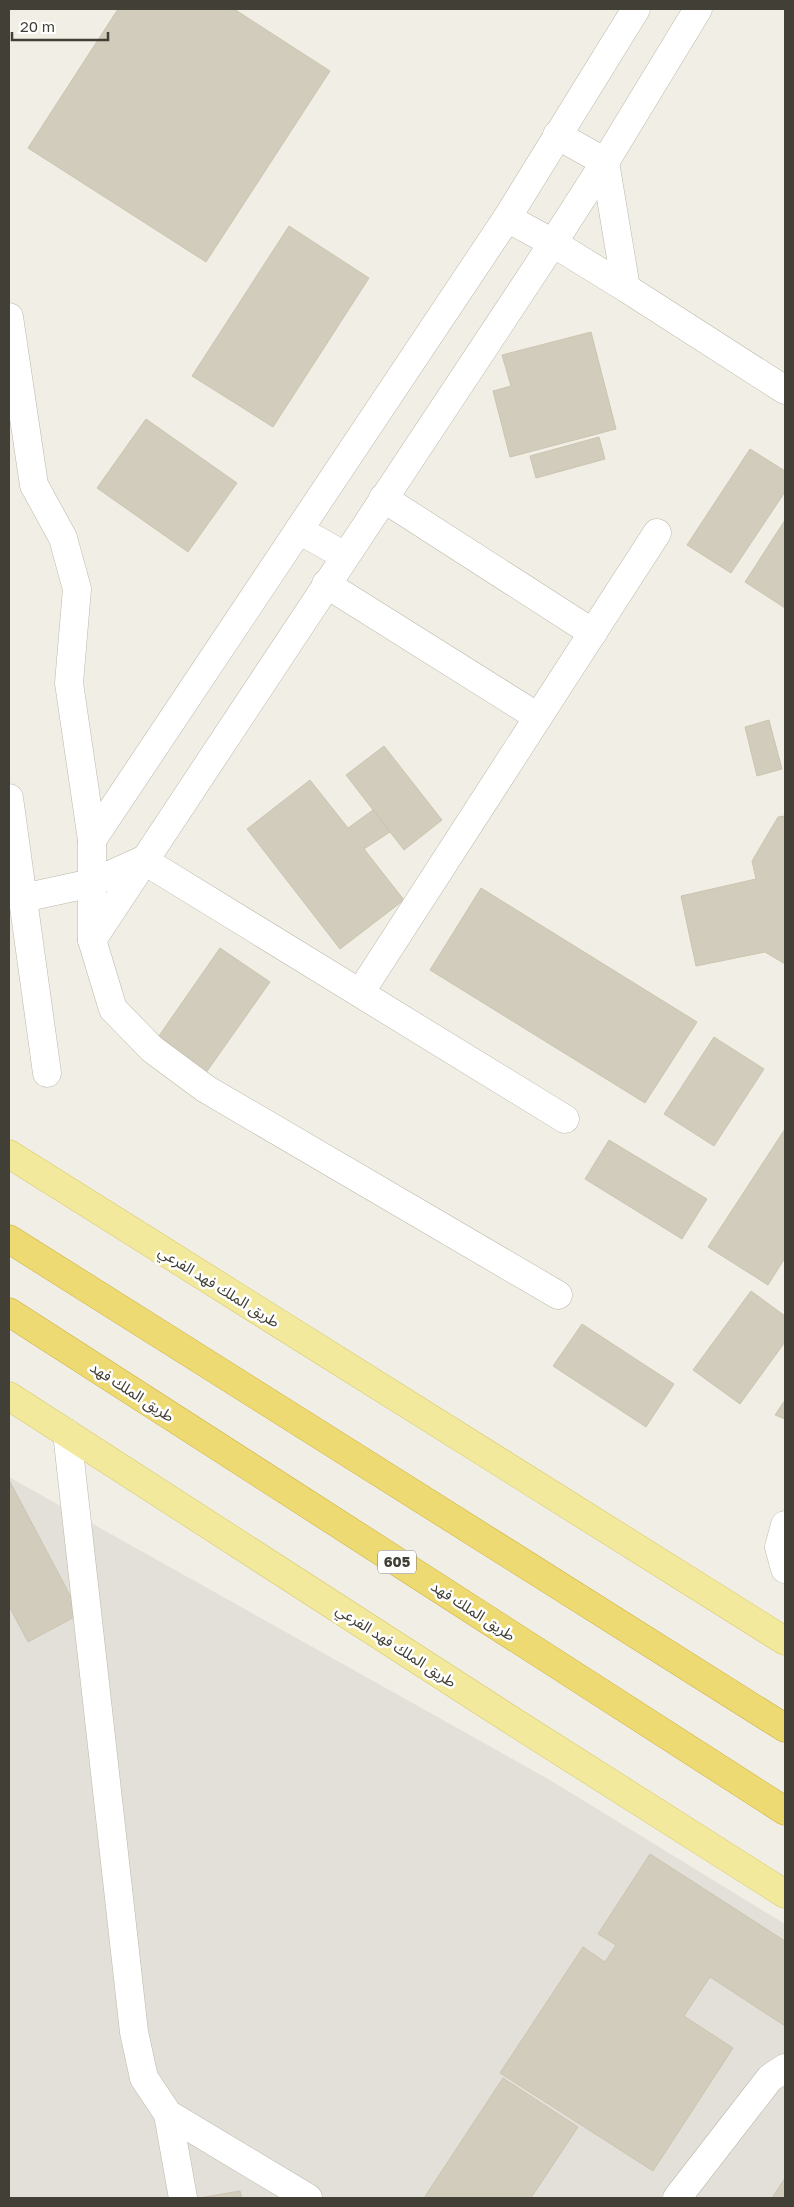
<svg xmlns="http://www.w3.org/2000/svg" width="794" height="2207" font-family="'Golos Text','Noto Sans Arabic',sans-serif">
	<rect width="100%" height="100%" fill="#f1efe5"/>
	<!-- industrial -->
	<path fill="#e3e0da" d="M9 1477 550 1780 785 1924V2198H9Z"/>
	<!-- building -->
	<g fill="#d1ccbc" stroke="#cbc5b0">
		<path d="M118 9H234L330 71 206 262 28 148Z"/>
		<path d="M289 226 369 278 273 427 192 376Z"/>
		<path d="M591 332 616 429 510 457 493 391 511 386 502 355Z"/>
		<path d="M146 419 237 483 188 552 97 488Z"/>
		<path d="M599 437 605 459 536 478 530 456Z"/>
		<path d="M750 449 785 471V492L731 573 687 545Z"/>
		<path d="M785 520V608L745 582Z"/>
		<path d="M769 720 782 769 757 776 745 727Z"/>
		<path d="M384 746 442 820 404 850 346 775Z"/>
		<path d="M310 780 348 828 373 810 390 832 364 849 404 900 340 949 247 829Z"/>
		<path d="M785 816V964L765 952 696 966 681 896 756 879 752 861 778 817Z"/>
		<path d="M481 888 697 1022 645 1103 430 970Z"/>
		<path d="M220 948 270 982 203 1077 154 1043Z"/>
		<path d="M714 1037 764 1069 714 1146 664 1114Z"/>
		<path d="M785 1129V1258L768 1285 708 1247Z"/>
		<path d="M609 1140 707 1199 682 1239 585 1179Z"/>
		<path d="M751 1291 785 1316V1342L740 1404 693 1370Z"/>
		<path d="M582 1324 674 1384 646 1427 553 1366Z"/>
		<path d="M785 1400V1419L775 1415Z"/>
		<path d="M9 1480 80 1614 28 1642 9 1606Z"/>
		<path d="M650 1854 785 1941V2026L710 1977 684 2016 733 2048 653 2171 500 2073 583 1947 605 1962 616 1945 598 1934Z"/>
		<path d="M503 2078 578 2127 531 2198H424Z"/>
		<path d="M785 2178V2198H772Z"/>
		<path d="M240 2191 242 2198H199Z"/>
	</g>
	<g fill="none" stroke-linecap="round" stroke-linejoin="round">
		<!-- minor casing -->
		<g stroke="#bbb8a9" stroke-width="29">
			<g id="minor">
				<path d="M698 9 605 162 626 288 785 390"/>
				<path d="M507 218 553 243 605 162 557 135"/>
				<path d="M9 317 34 485 63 538 77 589 69 683 92 840"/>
				<path d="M383 498 593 633"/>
				<path d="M299 530 345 556"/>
				<path d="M326 584 538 717"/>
				<path d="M9 798 47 1073"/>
				<path d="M23 898 92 883 143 860 565 1119"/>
				<path d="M92 940 553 243 626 288"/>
				<path d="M360 993 657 533"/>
				<path d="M558 1295 206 1089 152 1049 113 1009 92 940V840L507 218 636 9"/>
				<path d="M67 1433 134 2032 144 2078 168 2114 308 2198"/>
				<path d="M785 1525 779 1547 785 1569"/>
				<path d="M168 2114 183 2198"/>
				<path d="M677 2198 770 2078 785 2068"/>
			</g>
		</g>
		<!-- major casing -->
		<g stroke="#d6c96e" stroke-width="29">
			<g id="major">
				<path d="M9 1154 785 1641"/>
				<path d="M9 1396 511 1720 785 1894"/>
			</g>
		</g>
		<!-- highway casing -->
		<g stroke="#ccb144" stroke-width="29">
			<g id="highway">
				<path d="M9 1239 785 1728"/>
				<path d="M9 1312 785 1811"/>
			</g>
		</g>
		<!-- minor -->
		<use href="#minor" stroke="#fff" stroke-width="28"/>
		<!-- major -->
		<use href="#major" stroke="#f3e99c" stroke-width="28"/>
		<!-- highway -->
		<use href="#highway" stroke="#eeda73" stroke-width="28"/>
	</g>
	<g text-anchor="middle" stroke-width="5" stroke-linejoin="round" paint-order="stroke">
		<!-- shield labels -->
		<rect fill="#fff" stroke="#7b7972" stroke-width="1" x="378" y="1550.5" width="38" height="23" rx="4"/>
		<g font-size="14" font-weight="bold" fill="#424036">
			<text x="397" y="1567">605</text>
		</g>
		<!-- street labels -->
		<g font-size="15" fill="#424036" stroke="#fff">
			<text transform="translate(219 1287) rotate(32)" y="5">طريق الملك فهد الفرعي</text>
			<text transform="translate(132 1392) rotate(33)" y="5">طريق الملك فهد</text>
			<text transform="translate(473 1611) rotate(33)" y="5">طريق الملك فهد</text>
			<text transform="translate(396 1646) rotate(33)" y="5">طريق الملك فهد الفرعي</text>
		</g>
	</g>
	<!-- border -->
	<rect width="794" height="2207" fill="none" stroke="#424036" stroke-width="20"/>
	<!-- scale -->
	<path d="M12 32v8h96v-8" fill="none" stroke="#424036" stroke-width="2.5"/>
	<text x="20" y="32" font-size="15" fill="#424036" stroke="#ffffff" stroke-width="4" paint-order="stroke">20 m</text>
</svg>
